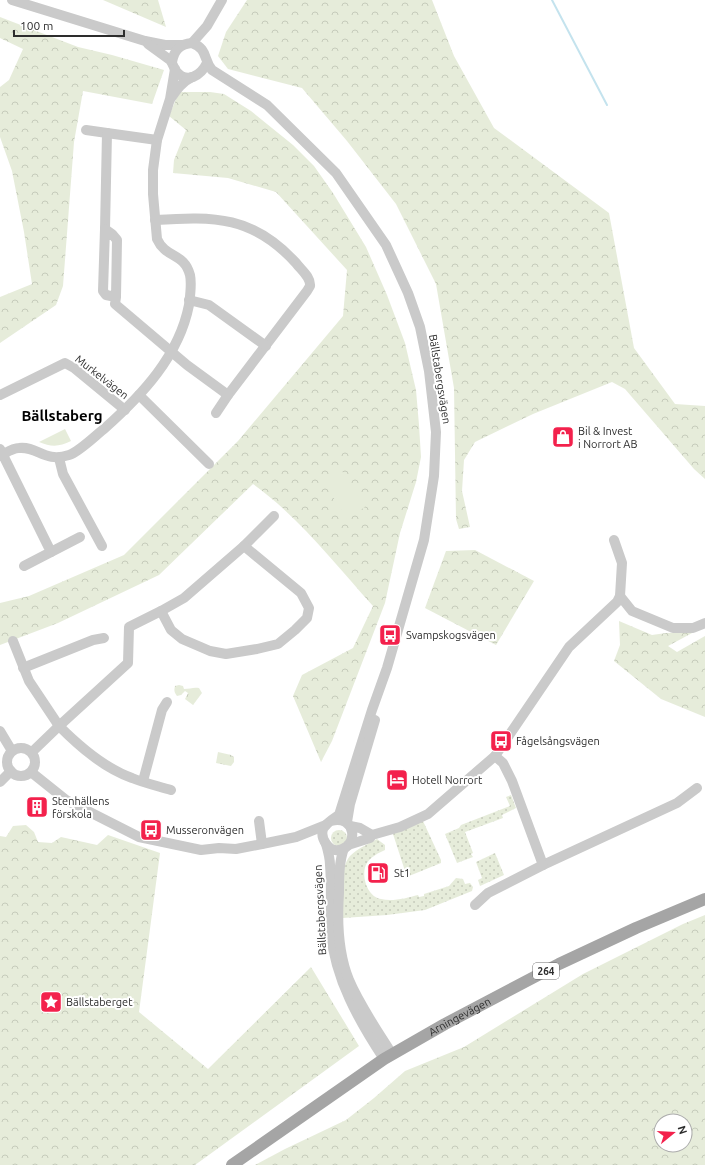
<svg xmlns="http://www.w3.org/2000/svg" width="705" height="1165" font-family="Ubuntu,sans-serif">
	<defs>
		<pattern id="grass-dots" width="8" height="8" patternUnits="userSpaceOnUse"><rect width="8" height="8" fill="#e6ecda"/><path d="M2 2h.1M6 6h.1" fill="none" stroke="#c6cbbb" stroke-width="1.8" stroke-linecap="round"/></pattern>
		<pattern id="forest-crowns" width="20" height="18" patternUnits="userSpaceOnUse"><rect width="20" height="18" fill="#e6ecda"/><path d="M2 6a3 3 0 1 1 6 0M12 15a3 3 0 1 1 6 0" fill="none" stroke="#c6cbbb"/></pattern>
		<pattern id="park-tufts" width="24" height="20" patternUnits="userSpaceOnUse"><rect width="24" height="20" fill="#e6ecda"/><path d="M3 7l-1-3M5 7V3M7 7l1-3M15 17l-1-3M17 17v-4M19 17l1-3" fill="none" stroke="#c6cbbb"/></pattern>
	</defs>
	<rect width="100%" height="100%" fill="#fff"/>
	<!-- grass -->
	<g fill="url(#grass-dots)">
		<path d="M511 795 516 808 502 815 503 818 465 832 473 853 471 854 473 857 457 863 445 834 459 828 461 825 510 806 506 797Z"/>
		<path d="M423 821 441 860V863L409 876 405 871 393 834 397 831Z"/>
		<circle cx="339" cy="838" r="8"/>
		<path d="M377 839 385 845V850C378 853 371 857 367 863 360 874 367 897 381 899 392 902 407 898 418 895L419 897 424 896V894L449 886 456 878 463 879 465 884 470 883 473 887 472 891 425 910 387 915 343 918C343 902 339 868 350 856 357 849 368 844 377 839Z"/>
		<path d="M495 853 504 875 480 886 478 880 482 878 476 862Z"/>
	</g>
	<!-- forest -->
	<g fill="url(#forest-crowns)" fill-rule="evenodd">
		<path d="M103 0H158L166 27Z"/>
		<path d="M247 0H432L454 56 494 128 609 213 634 348 675 404 705 406V479L694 469 625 389 612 382 533 414 475 442 464 460 462 491 470 527 459 529 456 519 454 388 436 284 396 204 347 141 302 88 228 69 218 56 226 32Z"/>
		<path d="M0 17 78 47 112 55 164 70 152 104 83 91 74 142 63 286 56 305 0 343V297L32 284 24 232 12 171 0 137V87L9 80 23 49 0 38Z"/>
		<path d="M179 92H210L224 94 251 111 293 145 314 166 333 193 366 247 387 295 405 343 416 390 419 425 421 457 416 482 400 533 385 603 332 741 321 762 293 696 302 675 353 648 373 606C335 564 299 517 253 484L159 575 58 623 0 645V603L29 596 124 555 238 441 343 316 347 270 276 192 228 178 173 173 174 160 186 130 169 116Z"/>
		<path d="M475 550 534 581 496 645 425 608 446 551Z"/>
		<path d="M619 621 652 635 666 633 694 632 668 646 677 652 705 636V717L661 699 614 661 620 645Z"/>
		<path d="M26 825 34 832 38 842 52 843 61 837 97 845 108 835 160 853 139 1012 208 1069 311 967 359 1046 195 1165H0V836L6 837 13 826Z"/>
		<path d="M705 915V1165H255L285 1149 346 1120 374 1098 405 1071 464 1047 583 974 683 924ZM661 1121H685V1145H661Z"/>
	</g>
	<!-- park -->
	<g fill="url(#park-tufts)">
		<path d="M179 685 183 686 184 689C190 689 193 687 199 688L202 693 193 705 185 699 188 693 185 691 181 695 177 696C174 692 174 690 175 686Z"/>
		<path d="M218 752 231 755 234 757V762L231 766 216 763Z"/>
	</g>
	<!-- pitch -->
	<g fill="#e6ecda">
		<path d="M65 429 71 441C59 447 51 447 39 442Z"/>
		<path d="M342 471 365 507 347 519 324 483Z"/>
	</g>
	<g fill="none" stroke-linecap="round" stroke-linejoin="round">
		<!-- stream -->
		<path stroke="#c4e3ee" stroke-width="2" d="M552 0 607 105"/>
		<!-- minor -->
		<g stroke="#cacaca" stroke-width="10">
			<path d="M12 0 145 41 165 45H182"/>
			<path d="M192 43 207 26 222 0"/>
			<path d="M148 44 170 60C173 63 173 67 176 71 187 85 201 75 207 63"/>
			<path d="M172 62C174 50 180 44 192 43 208 49 203 59 212 70L267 105 336 173 386 245 408 293 420 327 429 371 436 432 434 476 424 540 387 668 372 710 339 815C333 819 326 823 323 829 320 839 329 852 339 850 360 846 355 814 331 821"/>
			<path d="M171 98C177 89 182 82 192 77"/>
			<path d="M86 130 107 133 105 229"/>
			<path d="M107 133 157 140"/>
			<path d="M155 220C215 216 253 216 296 263 301 270 311 277 310 286L307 291 228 395"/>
			<path d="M116 297 106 295 103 291 105 229 112 234 117 240 116 297 115 304 187 365 228 395 216 413"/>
			<path d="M189 300 209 305 266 346"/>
			<path d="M0 395 65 363 74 368 125 410"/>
			<path d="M139 395 209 464"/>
			<path d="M0 449 51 552 24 566"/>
			<path d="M0 456C6 453 12 448 19 448 38 446 44 463 69 455 79 452 96 435 105 428 142 395 179 356 189 305 190 296 192 284 190 275 184 252 166 259 157 239L153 194V170L157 140 170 99 175 69"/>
			<path d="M59 458 63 474 102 546"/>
			<path d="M51 552 80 537"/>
			<path d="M620 596 632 611 673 628H693L705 623"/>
			<path d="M161 611 184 598 244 546 274 516"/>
			<path d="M13 641 29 681 59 726 128 663 129 627 161 611 171 630 182 639 210 651 226 654 257 649 278 644 295 630 307 618 309 608 301 593 244 546"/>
			<path d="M23 668 93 640 104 638"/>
			<path d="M0 731 12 751"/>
			<circle cx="21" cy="762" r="14"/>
			<path d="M32 752 59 726C80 747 104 768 132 778 144 783 158 786 171 790"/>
			<path d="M495 756 503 763 512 781 543 865 677 803 697 788"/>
			<path d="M31 772 66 800 139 837 201 850 219 848 236 849 262 844 296 837 326 825"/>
			<path d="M143 781 162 710 167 702"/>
			<path d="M0 782 11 771"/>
			<path d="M259 821 262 844"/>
			<path d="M347 822 350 804 375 720"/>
			<path d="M350 826 360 828 372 835"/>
			<path d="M326 844C328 851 330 858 330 865 332 888 330 910 331 933 335 979 359 1021 384 1059"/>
			<path d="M348 845 370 838 372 835 400 827 428 814 495 756 569 647 617 602 620 596 622 563 614 540"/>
			<path d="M344 848C339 862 339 877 339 893 337 922 338 953 349 980 360 1006 377 1030 392 1054"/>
			<path d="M475 905 488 893 543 865"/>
		</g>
		<!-- major -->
		<path stroke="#a5a5a5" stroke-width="12" id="s1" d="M232 1165 384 1059 445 1024 559 964 636 928 705 899"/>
	</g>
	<!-- icons -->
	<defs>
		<g id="shop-square" transform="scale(1.15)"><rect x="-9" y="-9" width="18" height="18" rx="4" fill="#f3214c" stroke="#fff"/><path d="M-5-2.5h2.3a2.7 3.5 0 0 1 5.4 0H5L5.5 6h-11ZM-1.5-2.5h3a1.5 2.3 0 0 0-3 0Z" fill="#fff"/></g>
		<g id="bus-square" transform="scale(1.15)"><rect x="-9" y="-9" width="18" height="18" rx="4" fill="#f3214c" stroke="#fff"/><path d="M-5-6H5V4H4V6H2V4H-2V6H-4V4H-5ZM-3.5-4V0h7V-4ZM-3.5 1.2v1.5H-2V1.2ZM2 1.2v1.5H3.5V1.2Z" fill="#fff"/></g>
		<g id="hotel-square" transform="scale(1.15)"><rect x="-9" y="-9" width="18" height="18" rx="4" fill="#f3214c" stroke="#fff"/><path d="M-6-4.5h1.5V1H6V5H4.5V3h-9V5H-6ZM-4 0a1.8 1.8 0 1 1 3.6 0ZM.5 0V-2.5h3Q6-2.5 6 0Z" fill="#fff"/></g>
		<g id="building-square" transform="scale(1.15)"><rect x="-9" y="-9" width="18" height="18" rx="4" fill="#f3214c" stroke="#fff"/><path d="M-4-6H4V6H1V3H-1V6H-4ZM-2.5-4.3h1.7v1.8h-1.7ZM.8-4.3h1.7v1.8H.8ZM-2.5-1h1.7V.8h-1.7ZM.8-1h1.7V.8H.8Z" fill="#fff"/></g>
		<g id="fuel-square" transform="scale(1.15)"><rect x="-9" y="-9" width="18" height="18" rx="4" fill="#f3214c" stroke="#fff"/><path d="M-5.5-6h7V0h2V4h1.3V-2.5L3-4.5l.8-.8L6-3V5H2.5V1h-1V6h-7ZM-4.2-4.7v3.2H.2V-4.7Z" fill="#fff"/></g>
		<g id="sight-square" transform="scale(1.15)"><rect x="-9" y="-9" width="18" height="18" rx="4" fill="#f3214c" stroke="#fff"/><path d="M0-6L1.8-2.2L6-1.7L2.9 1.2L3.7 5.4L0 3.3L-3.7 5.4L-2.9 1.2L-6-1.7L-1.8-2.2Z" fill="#fff"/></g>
	</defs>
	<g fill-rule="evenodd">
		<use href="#shop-square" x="563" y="437"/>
		<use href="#bus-square" x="390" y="635"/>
		<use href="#bus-square" x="501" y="741"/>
		<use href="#hotel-square" x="397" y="780"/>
		<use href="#building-square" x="37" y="807"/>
		<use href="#bus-square" x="151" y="830"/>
		<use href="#fuel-square" x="378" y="873"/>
		<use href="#sight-square" x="51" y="1002"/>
	</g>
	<g text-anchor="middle" stroke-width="4" stroke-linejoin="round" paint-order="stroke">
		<!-- shield labels -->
		<rect fill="#fff" stroke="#6c6c6c" stroke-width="1" x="533" y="963" width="26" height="16" rx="3"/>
		<g font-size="10" font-weight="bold" fill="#2d2d2d">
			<text x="546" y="975">264</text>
		</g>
		<!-- street labels -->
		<g font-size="11" fill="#2d2d2d" stroke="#fff">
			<text transform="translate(102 377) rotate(38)" y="4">Murkelvägen</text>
			<text transform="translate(440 379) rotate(81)" y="4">Bällstabergsvägen</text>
			<text transform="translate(320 910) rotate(-93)" y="4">Bällstabergsvägen</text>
			<text dy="4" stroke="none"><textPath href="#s1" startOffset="272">Arningevägen</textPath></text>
		</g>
		<!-- poi labels -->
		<g font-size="11" fill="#2d2d2d" stroke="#fff" text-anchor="start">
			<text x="578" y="435">Bil &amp; Invest<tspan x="578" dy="13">i Norrort AB</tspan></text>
			<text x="406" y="639">Svampskogsvägen</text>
			<text x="516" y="745">Fågelsångsvägen</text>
			<text x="412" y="784">Hotell Norrort</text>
			<text x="52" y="805">Stenhällens<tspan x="52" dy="13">förskola</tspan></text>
			<text x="166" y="834">Musseronvägen</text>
			<text x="394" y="877">St1</text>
			<text x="66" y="1006">Bällstaberget</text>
		</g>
		<!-- district labels -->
		<g font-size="15" font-weight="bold" fill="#000" stroke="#fff">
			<text x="62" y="421">Bällstaberg</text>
		</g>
	</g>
	<!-- north arrow -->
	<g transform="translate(673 1133) rotate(72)"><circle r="19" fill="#ffffff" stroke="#ababab"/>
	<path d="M0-3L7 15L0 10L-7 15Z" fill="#f3214c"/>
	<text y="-6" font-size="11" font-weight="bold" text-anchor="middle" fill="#2d2d2d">N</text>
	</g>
	<!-- scale -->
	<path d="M14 30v6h110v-6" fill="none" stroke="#2d2d2d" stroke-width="2"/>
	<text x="20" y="30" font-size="12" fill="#2d2d2d" stroke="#ffffff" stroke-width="3" paint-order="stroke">100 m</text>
</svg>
